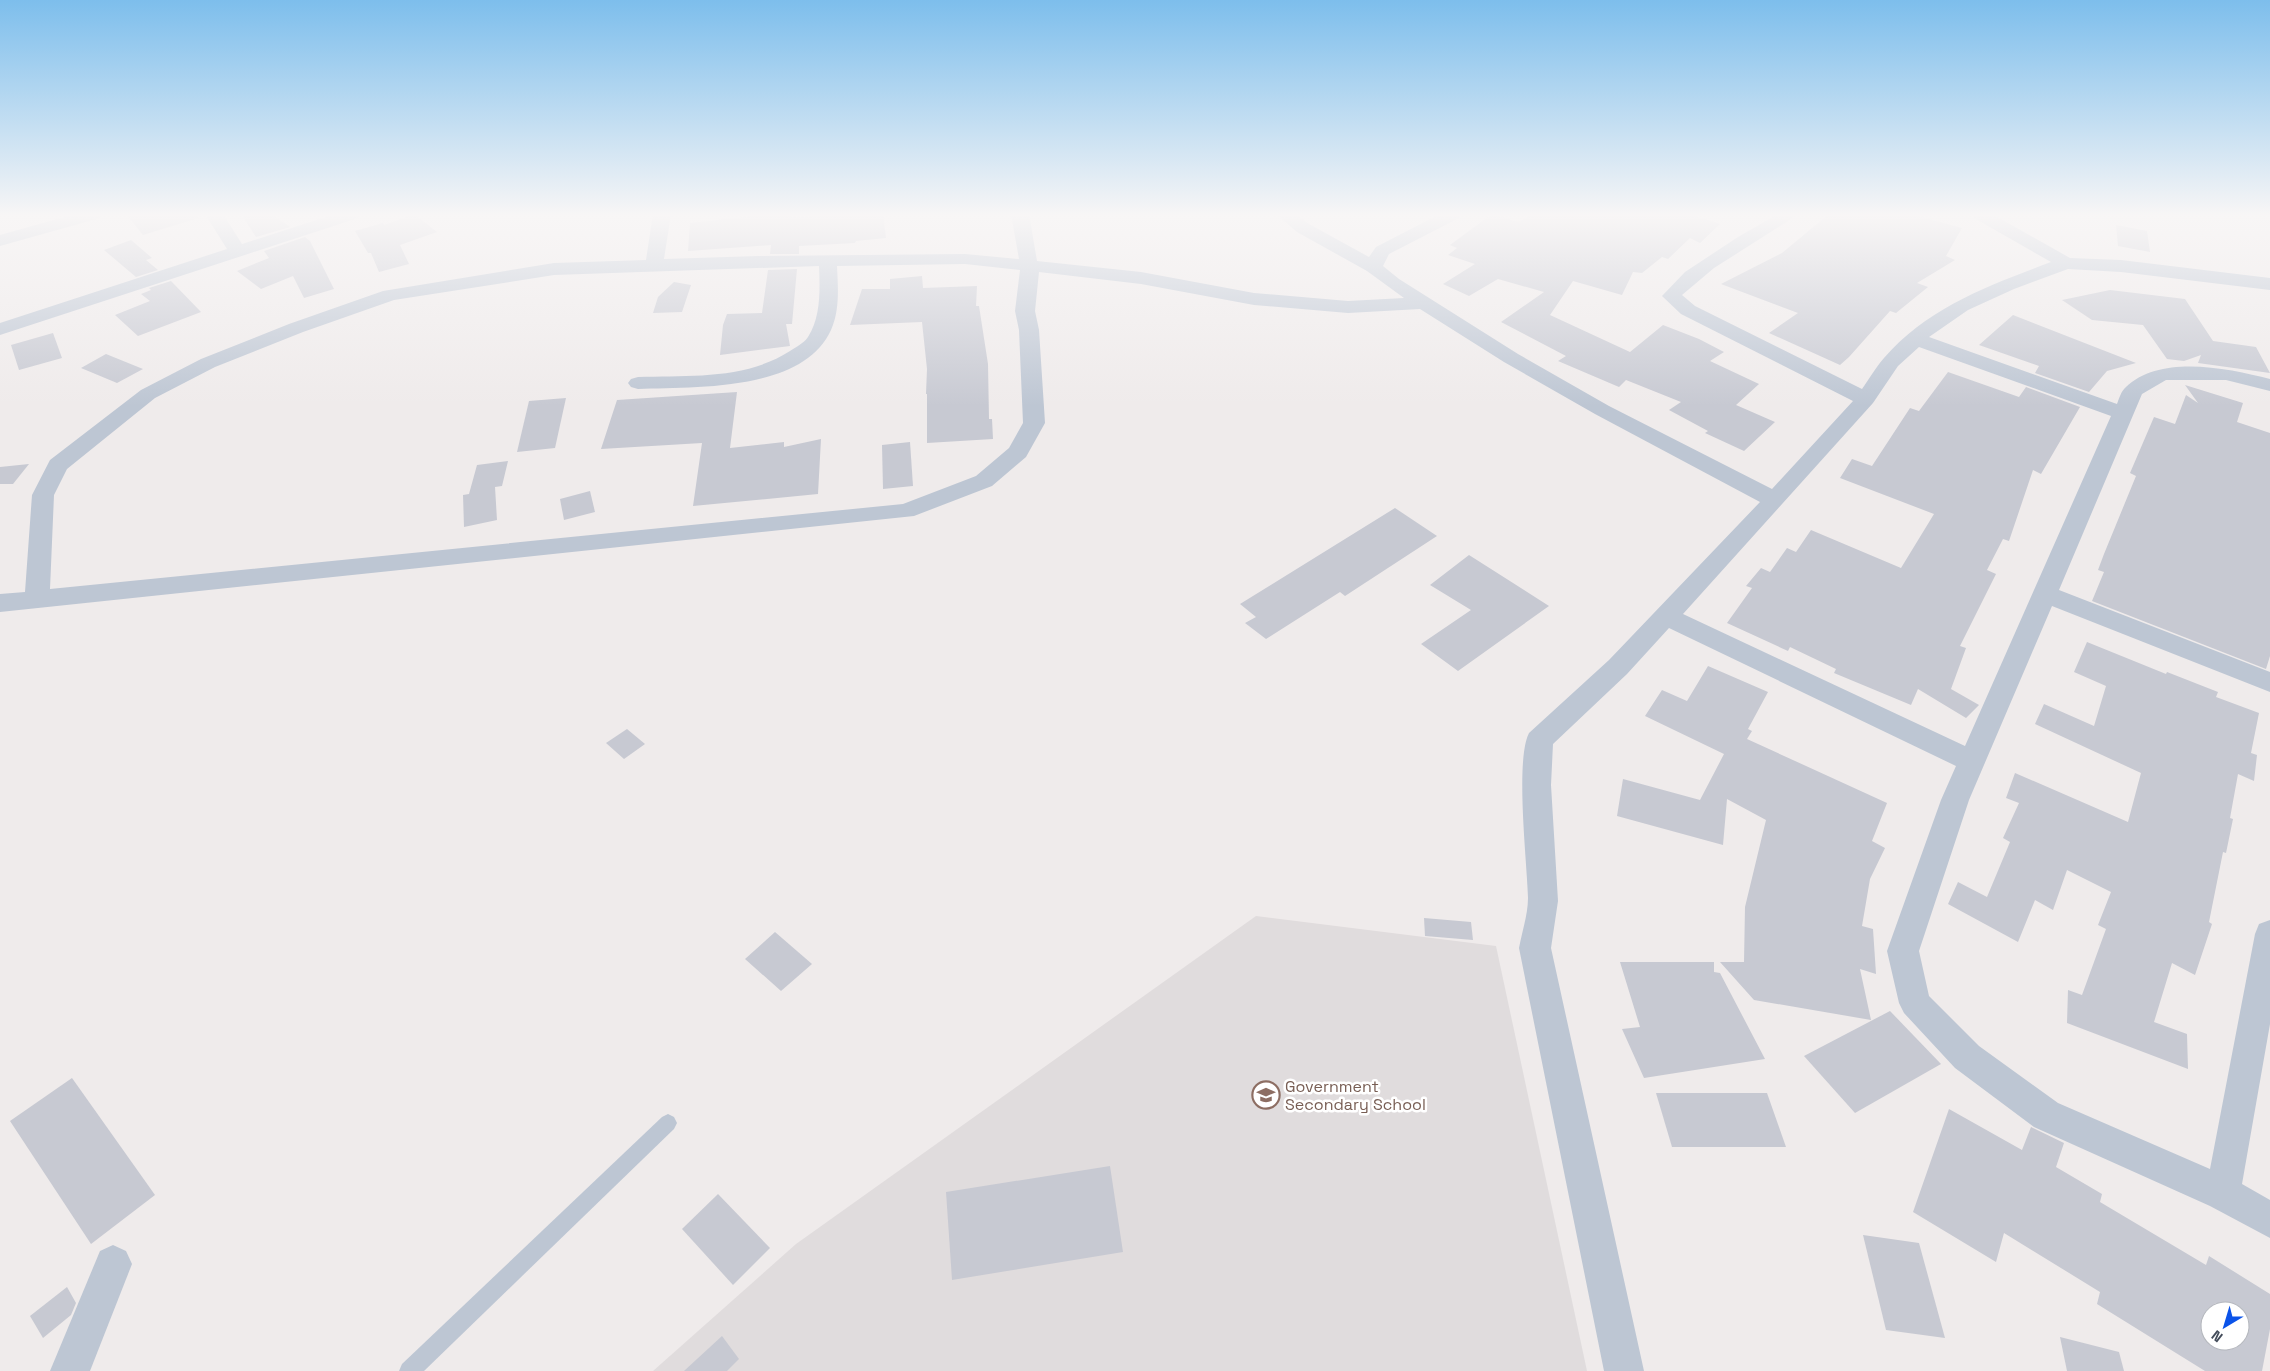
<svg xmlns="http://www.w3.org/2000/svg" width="2270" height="1371" font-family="'Space Grotesk',sans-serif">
	<rect width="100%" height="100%" fill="#efebeb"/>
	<!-- education -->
	<path fill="#e0dcdd" d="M1256 916 1496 946 1587 1371H653L796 1244Z"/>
	<!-- building -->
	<g fill="#c7c9d2" fill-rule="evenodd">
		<path d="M126 214H197L198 218 143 235Z"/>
		<path d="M241 214H271L290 227 256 237Z"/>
		<path d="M414 214 437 232 400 245 409 264 379 272 371 253H368L355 231 383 223 384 225Z"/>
		<path d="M771 214H791L790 217 883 214 886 238 856 241 855 243 799 246V254H770L771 245 688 251 690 223Z"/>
		<path d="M1492 214 1518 222 1533 214H1690L1720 224 1700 243 1690 238 1668 259 1662 257 1642 273 1633 272 1622 295 1573 281 1550 315 1630 352 1663 325 1699 339 1724 352 1710 361 1759 384 1736 405 1775 422 1744 451 1705 433 1708 431 1669 410 1681 402 1626 380 1619 387 1558 361 1566 356 1501 322 1544 292 1498 279 1469 296 1443 284 1475 264 1448 255 1457 248 1450 245Z"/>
		<path d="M1829 214H1910L1962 228 1946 256 1955 260 1917 283 1928 287 1896 313 1890 311 1849 357 1840 365 1769 333 1798 313 1721 284 1782 253Z"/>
		<path d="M2116 225 2147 231 2150 252 2118 246Z"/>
		<path d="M305 237 310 241 334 289 304 298 293 276 261 289 237 271 269 258 264 251Z"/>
		<path d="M131 240 152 258 146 260 158 270 136 277 104 250Z"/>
		<path d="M797 269 792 324H786L790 346 720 355 723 325 727 314 762 313 768 270Z"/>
		<path d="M922 276 923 288 977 286 976 306H979L988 364 989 419H992L993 439 927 443V394H926L927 369 922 322 850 325 862 289H890V279Z"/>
		<path d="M171 281 201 312 138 336 115 315 150 301 141 294 151 290 149 288Z"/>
		<path d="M674 282 691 285 682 312 653 313 658 297Z"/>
		<path d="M2110 290 2185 299 2213 341 2256 347 2270 373 2198 363 2201 355 2184 361 2167 359 2143 325 2092 320 2062 300Z"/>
		<path d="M2013 315 2136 363 2107 371 2089 392 2035 373 2039 366 1979 345Z"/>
		<path d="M53 333 62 358 19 370 11 345Z"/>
		<path d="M106 354 143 369 117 383 81 368Z"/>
		<path d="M1948 372 2019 397 2026 387 2080 407 2041 474 2033 470 2009 541 2003 539 1987 570 1996 574 1960 646 1966 648 1951 689 1979 705 1966 718 1918 689 1911 705 1834 673 1836 669 1790 647 1788 651 1727 623 1752 588 1746 586 1761 568 1770 572 1787 548 1796 552 1811 530 1901 568 1934 514 1840 478 1852 459 1872 466 1910 408 1919 411Z"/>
		<path d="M2185 385 2243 403 2237 422 2270 433V656L2266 669 2092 601 2104 572 2098 570 2104 554 2136 476 2130 473 2154 417 2175 424 2186 395 2198 403Z"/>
		<path d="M737 392 730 448 784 442V447L821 439 818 494 693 506 702 443 601 449 617 400Z"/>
		<path d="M566 398 555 448 517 452 529 401Z"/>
		<path d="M910 442 913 486 883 489 882 445Z"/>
		<path d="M508 461 502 486 495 487 497 520 464 527 463 495 469 494 477 465Z"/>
		<path d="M29 464 13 484H0V467Z"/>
		<path d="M590 491 595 512 564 520 560 499Z"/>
		<path d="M1395 508 1437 536 1345 596 1340 592 1266 639 1245 623 1256 617 1240 604Z"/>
		<path d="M1469 555 1549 606 1458 671 1421 644 1471 610 1430 585Z"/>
		<path d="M2087 642 2166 674 2167 672 2218 692 2216 697 2259 713 2251 753 2257 755 2254 781 2238 774 2230 818 2233 819 2226 853 2223 852 2209 922 2212 924 2195 975 2172 963 2154 1022 2187 1034 2188 1069 2067 1023 2068 990 2082 995 2106 929 2098 925 2111 892 2067 870 2053 910 2035 900 2018 942 1948 904 1958 882 1987 897 2010 842 2003 838 2019 803 2006 798 2015 773 2128 822 2141 773 2035 724 2044 704 2094 726 2106 686 2074 672Z"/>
		<path d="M1708 666 1768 692 1748 729 1752 731 1747 739 1887 803 1872 841 1885 848 1870 879 1862 926 1873 929 1876 974 1860 969 1871 1020 1754 1000 1720 962H1744L1745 907 1766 820 1727 799 1723 845 1617 816 1623 779 1700 800 1724 754 1645 716 1662 690 1687 701Z"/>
		<path d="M627 729 645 744 624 759 606 743Z"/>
		<path d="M1424 918 1471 922 1473 940 1425 936Z"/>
		<path d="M775 932 812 964 781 991 745 959Z"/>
		<path d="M1620 962H1714V972L1720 973 1765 1059 1644 1078 1622 1029 1640 1027Z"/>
		<path d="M1890 1011 1941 1064 1855 1113 1804 1056Z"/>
		<path d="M72 1078 155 1195 91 1244 10 1121Z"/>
		<path d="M1656 1093H1767L1786 1147H1672Z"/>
		<path d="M1949 1109 2022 1150 2031 1127 2064 1143 2056 1167 2102 1194 2100 1202 2206 1265 2209 1256 2270 1294V1329L2262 1371H2205L2097 1304 2100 1292 2004 1233 1996 1262 1913 1212ZM2210 1311H2240V1341H2210Z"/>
		<path d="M1110 1166 1123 1252 952 1280 946 1192Z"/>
		<path d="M718 1194 770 1248 733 1285 682 1229Z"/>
		<path d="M1863 1235 1919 1243 1945 1338 1886 1330Z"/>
		<path d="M67 1287 76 1303 71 1315 43 1338 30 1316Z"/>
		<path d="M722 1336 739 1359 727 1371H684Z"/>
		<path d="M2060 1337 2119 1352 2124 1371H2067Z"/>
	</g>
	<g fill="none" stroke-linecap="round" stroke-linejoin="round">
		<!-- service -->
		<path fill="#bdc6d3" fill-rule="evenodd" d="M668 1114 674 1117 677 1123 674 1129 424 1371H399L402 1364 662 1117Z"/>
		<!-- minor -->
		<g fill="#bdc6d3" fill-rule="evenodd">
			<path d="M75 214H103L100 218 0 246V235Z"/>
			<path d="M205 214H223L242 244 335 214H361L358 218 0 335V323L227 249Z"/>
			<path d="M653 214H671L664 259 758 256 965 254 1019 259 1011 214H1029L1037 261 1141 272 1254 293 1348 301 1404 298 1367 271 1297 232 1276 214H1296L1309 224 1369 257 1376 247 1440 214H1462L1459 218 1389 254 1383 266 1399 279 1518 354 1609 406 1772 489 1853 401 1681 314 1662 296 1685 272 1738 237 1778 214H1799L1714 268 1682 295 1695 306 1862 389C1869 379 1876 367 1884 358 1928 307 1990 285 2051 262L1974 218 1971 214H1992L2070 258 2121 260 2270 278V290L2121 272 2068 269 2014 289 1968 310 1929 337 2117 404C2119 399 2121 391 2126 387 2160 354 2228 368 2270 379V391L2226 380H2166L2142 394 2059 590 2270 672V692L2052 606 1969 800 1919 951 1929 996 1979 1046 2058 1103 2210 1169 2255 934 2259 924 2270 920V1024L2242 1184 2270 1200V1238L2210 1206 2034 1127 1955 1068 1904 1013 1899 1003 1887 951 1941 800 1956 766 1669 628 1627 674 1553 744 1551 785 1558 901 1551 948 1644 1371H1604L1519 948C1522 932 1528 914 1528 898 1527 862 1515 760 1529 733L1609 660 1760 502 1595 414 1504 362 1420 309 1348 313 1254 305 1141 284 1039 272 1035 311 1039 330 1045 423 1026 457 992 486 914 516 0 612V594L25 592 32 495 50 460 141 390 201 359 289 324 383 291 554 263 646 260ZM965 264 1020 270 1015 311 1019 330 1023 423 1009 448 976 476 903 504 50 589 54 495 67 469 155 398 215 367 303 332 394 300 554 275 819 266C820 289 821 317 808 337 804 343 796 347 790 351 745 380 690 375 638 377L631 379 628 383 631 387 638 389C694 387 803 392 831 330 840 310 838 287 837 266ZM1919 347 2111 416 1965 746 1683 614 1873 403 1898 366Z"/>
			<path d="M113 1245 126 1251 132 1264 90 1371H50L100 1251Z"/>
		</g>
	</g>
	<!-- sky -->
	<linearGradient id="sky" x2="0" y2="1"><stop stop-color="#7dbeec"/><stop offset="0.53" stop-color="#f8f6f6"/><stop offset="1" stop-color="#f8f6f6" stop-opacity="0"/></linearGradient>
	<rect width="2270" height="406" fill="url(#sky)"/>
	<!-- icons -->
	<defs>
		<g id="school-ring" transform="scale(1.4375)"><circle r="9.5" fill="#fff" stroke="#8d6e63" stroke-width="1.5"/><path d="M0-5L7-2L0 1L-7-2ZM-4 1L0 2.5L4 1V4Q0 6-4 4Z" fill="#8d6e63"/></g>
	</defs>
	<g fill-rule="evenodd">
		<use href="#school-ring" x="1266" y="1095"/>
	</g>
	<g text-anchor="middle" stroke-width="5" stroke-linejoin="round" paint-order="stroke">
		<!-- near-education labels -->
		<g font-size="16" fill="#785e54" stroke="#fff" text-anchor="start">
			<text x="1285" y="1092">Government<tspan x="1285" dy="18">Secondary School</tspan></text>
		</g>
	</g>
	<!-- north arrow -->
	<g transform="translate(2225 1326) rotate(218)"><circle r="24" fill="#ffffff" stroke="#b4b7bd"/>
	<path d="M0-4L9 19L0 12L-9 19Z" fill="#0b53e9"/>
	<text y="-8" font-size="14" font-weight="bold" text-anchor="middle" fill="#434c5a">N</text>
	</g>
</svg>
